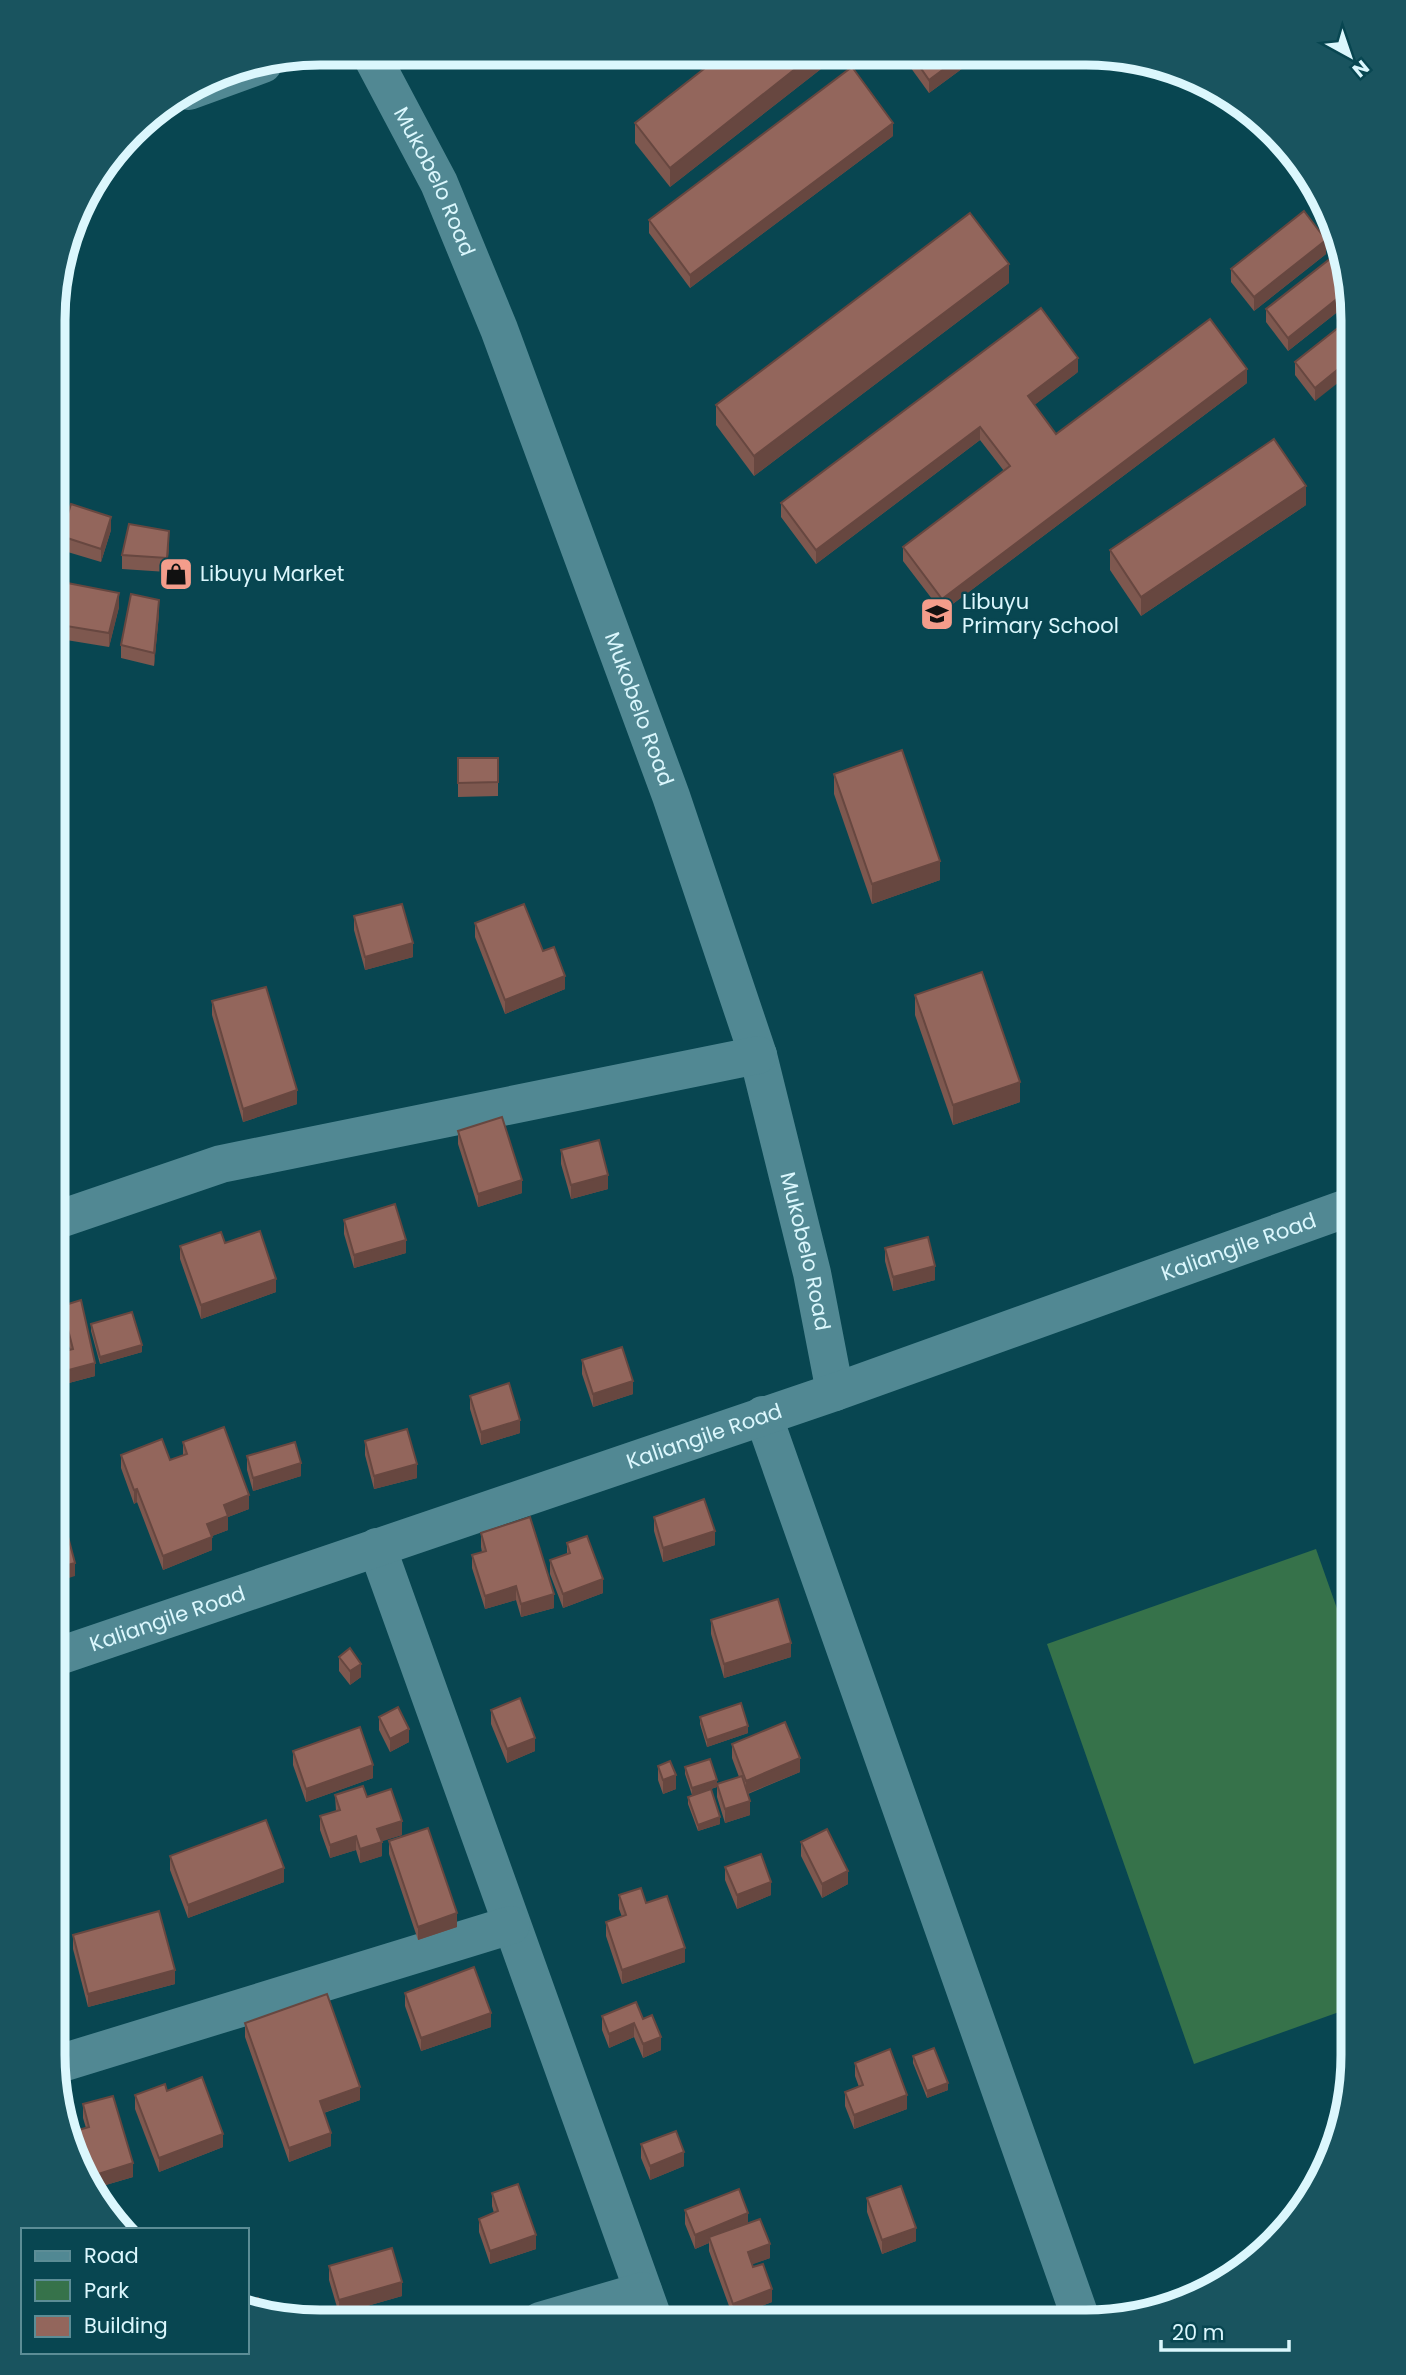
<svg xmlns="http://www.w3.org/2000/svg" width="1406" height="2375" font-family="Poppins,sans-serif">
	<rect width="100%" height="100%" fill="#084651"/>
	<!-- park -->
	<path fill="#36724a" d="M1316 1549 1353 1654V2007L1194 2064 1047 1644Z"/>
	<g fill="none" stroke-linecap="round" stroke-linejoin="round">
		<!-- minor -->
		<g stroke="#518893" stroke-width="38">
			<path id="s1" d="M370 53 439 183 499 329 671 796 758 1055 812 1273 835 1392"/>
			<path d="M189 91 263 64"/>
			<path d="M54 1221 221 1164 758 1055"/>
			<path d="M763 1415 1082 2322"/>
			<path d="M377 1547 654 2321"/>
			<path id="s2" d="M53 1658 835 1392 1353 1206"/>
			<path d="M55 2065 511 1925"/>
			<path d="M540 2321 643 2291"/>
		</g>
	</g>
	<!-- wall -->
	<g fill="#7e584f">
		<path d="M826 54V65L670 187 635 143V123Z"/>
		<path d="M908 54H982L929 93 908 64Z"/>
		<path d="M893 136 690 288 649 233V220Z"/>
		<path d="M1340 251 1350 302 1288 351 1266 322V309Z"/>
		<path d="M1326 254 1254 311 1231 282V269Z"/>
		<path d="M1009 283 754 476 716 425V405Z"/>
		<path d="M1353 316 1315 401 1295 375V362Z"/>
		<path d="M1078 372 1034 405 1056 434 1247 383 942 612 903 561V547L1004 471 980 440 816 564 781 517V503Z"/>
		<path d="M1306 505 1141 616 1110 570V550Z"/>
		<path d="M111 530 101 562 61 550V536Z"/>
		<path d="M169 544 167 572 122 569V555Z"/>
		<path d="M54 592 119 607 109 647 54 638Z"/>
		<path d="M159 614 154 666 121 658V645Z"/>
		<path d="M54 648 59 685V699H54Z"/>
		<path d="M458 758H498V796L458 797Z"/>
		<path d="M834 774 940 880 872 904 834 794Z"/>
		<path d="M354 916 413 957 365 970 354 930Z"/>
		<path d="M475 923 543 951 565 989 505 1014 475 937Z"/>
		<path d="M915 995 1020 1102 953 1125 915 1015Z"/>
		<path d="M212 1001 297 1104 243 1122 212 1015Z"/>
		<path d="M458 1131 522 1193 478 1207 458 1144Z"/>
		<path d="M561 1150 608 1189 571 1199 561 1164Z"/>
		<path d="M344 1220 406 1253 354 1268 344 1234Z"/>
		<path d="M225 1243 276 1292 201 1319 180 1259V1246Z"/>
		<path d="M885 1248 935 1280 893 1291 885 1261Z"/>
		<path d="M62 1306 95 1376 65 1384 61 1366V1352L70 1350 62 1320Z"/>
		<path d="M91 1324 142 1352 100 1364 91 1331Z"/>
		<path d="M582 1360 633 1394 593 1407 582 1374Z"/>
		<path d="M470 1396 520 1433 481 1445 470 1409Z"/>
		<path d="M365 1441 417 1478 374 1489 365 1455Z"/>
		<path d="M183 1442 249 1509 228 1517V1530L212 1536V1550L163 1570 137 1502 134 1504 121 1468V1455L170 1460 183 1456Z"/>
		<path d="M247 1456 301 1476 253 1491 247 1470Z"/>
		<path d="M654 1517 715 1545 663 1562 654 1531Z"/>
		<path d="M481 1533 554 1608 521 1617 516 1600 485 1609 472 1568V1555L482 1552 481 1547Z"/>
		<path d="M567 1543 603 1593 563 1608 550 1574V1560L567 1554Z"/>
		<path d="M711 1620 791 1657 724 1678 711 1634Z"/>
		<path d="M339 1657 361 1677 350 1685 339 1671Z"/>
		<path d="M491 1710 535 1751 507 1763 491 1724Z"/>
		<path d="M379 1717 409 1742 390 1752 379 1730Z"/>
		<path d="M700 1717 748 1733 707 1747 700 1724Z"/>
		<path d="M732 1744 800 1772 748 1794 750 1815 725 1823 717 1797V1784L739 1777 732 1758Z"/>
		<path d="M293 1751 373 1778 306 1802 293 1765Z"/>
		<path d="M658 1766 676 1789 663 1794 658 1780Z"/>
		<path d="M685 1767 717 1787 711 1789 720 1824 698 1831 688 1804V1797L692 1795 685 1774Z"/>
		<path d="M335 1795 367 1797 402 1835 381 1841 382 1856 360 1863 356 1850 330 1858 320 1830V1816L336 1811Z"/>
		<path d="M389 1841 457 1927 418 1940 389 1854Z"/>
		<path d="M801 1842 848 1884 822 1898 801 1856Z"/>
		<path d="M170 1856 284 1882 188 1918 170 1870Z"/>
		<path d="M725 1867 771 1895 737 1909 725 1880Z"/>
		<path d="M619 1895 646 1903 685 1962 622 1984 606 1936V1922L622 1917 619 1909Z"/>
		<path d="M73 1935 175 1984 88 2007 73 1949Z"/>
		<path d="M405 1993 491 2027 421 2051 405 2006Z"/>
		<path d="M602 2016 643 2019 661 2050 643 2058 634 2037 609 2048 602 2030Z"/>
		<path d="M245 2023 360 2100 324 2113 331 2146 289 2162 245 2037Z"/>
		<path d="M913 2056 948 2090 927 2098 913 2063Z"/>
		<path d="M855 2063 907 2109 854 2129 845 2106V2092L859 2087 855 2076Z"/>
		<path d="M167 2091 223 2147 159 2172 135 2109V2095Z"/>
		<path d="M83 2104 133 2177 92 2189 88 2174 86 2128 83 2118Z"/>
		<path d="M641 2144 684 2166 650 2180 641 2158Z"/>
		<path d="M492 2193 536 2249 490 2264 479 2232V2219L494 2213 492 2206Z"/>
		<path d="M867 2198 916 2241 882 2254 867 2212Z"/>
		<path d="M685 2210 748 2223 770 2258 752 2264 772 2302 733 2317 709 2251V2243L695 2249 685 2224Z"/>
		<path d="M329 2266 402 2296 339 2314 329 2280Z"/>
	</g>
	<!-- shaded-wall -->
	<g fill="#674740">
		<path d="M814 54H826V65L670 187V168Z"/>
		<path d="M964 54H982L929 93V80Z"/>
		<path d="M893 123V136L690 288V275Z"/>
		<path d="M1326 240V254L1254 311V297Z"/>
		<path d="M1009 264V283L754 476V456Z"/>
		<path d="M1348 290 1350 302 1288 351V338Z"/>
		<path d="M1353 357V371L1315 401V388Z"/>
		<path d="M1078 358V372L1028 410V396Z"/>
		<path d="M1247 369V383L942 612V599Z"/>
		<path d="M980 427V440L816 564V550Z"/>
		<path d="M1306 486V505L1141 616V597Z"/>
		<path d="M111 517V530L101 562V549Z"/>
		<path d="M169 531V544L167 572V558Z"/>
		<path d="M119 593V607L109 647V633Z"/>
		<path d="M159 600V614L154 666V653Z"/>
		<path d="M940 861V880L872 904V884Z"/>
		<path d="M413 943V957L365 970V957Z"/>
		<path d="M565 976V989L505 1014V1000Z"/>
		<path d="M1020 1082V1102L953 1125V1105Z"/>
		<path d="M297 1090V1104L243 1122V1109Z"/>
		<path d="M608 1175V1189L571 1199V1185Z"/>
		<path d="M522 1180V1193L478 1207V1194Z"/>
		<path d="M406 1240V1253L354 1268V1255Z"/>
		<path d="M935 1266V1280L893 1291V1277Z"/>
		<path d="M276 1279V1292L201 1319V1305Z"/>
		<path d="M142 1345V1352L100 1364V1357Z"/>
		<path d="M53 1351H55V1364L53 1365Z"/>
		<path d="M95 1363V1376L65 1384V1371Z"/>
		<path d="M633 1381V1394L593 1407V1394Z"/>
		<path d="M520 1420V1433L481 1445V1432Z"/>
		<path d="M301 1463V1476L253 1491V1478Z"/>
		<path d="M417 1464V1478L374 1489V1476Z"/>
		<path d="M137 1489V1502L134 1504V1490Z"/>
		<path d="M249 1495V1509L228 1517V1530L207 1538V1524L224 1505Z"/>
		<path d="M715 1531V1545L663 1562V1548Z"/>
		<path d="M212 1537V1550L163 1570V1556Z"/>
		<path d="M75 1563V1576L53 1583V1569Z"/>
		<path d="M603 1579V1593L563 1608V1594Z"/>
		<path d="M516 1586V1600L485 1609V1596Z"/>
		<path d="M554 1594V1608L521 1617V1604Z"/>
		<path d="M791 1643V1657L724 1678V1664Z"/>
		<path d="M361 1664V1677L350 1685V1671Z"/>
		<path d="M748 1726V1733L707 1747V1740Z"/>
		<path d="M409 1729V1742L390 1752V1739Z"/>
		<path d="M535 1738V1751L507 1763V1749Z"/>
		<path d="M800 1758V1772L746 1794V1781Z"/>
		<path d="M373 1765V1778L306 1802V1789Z"/>
		<path d="M676 1775V1789L663 1794V1780Z"/>
		<path d="M717 1780V1787L692 1795V1788Z"/>
		<path d="M750 1801V1815L725 1823V1809Z"/>
		<path d="M720 1817V1824L698 1831V1825Z"/>
		<path d="M402 1821V1835L377 1843V1829Z"/>
		<path d="M356 1836V1850L330 1858V1845Z"/>
		<path d="M382 1842V1856L360 1863V1849Z"/>
		<path d="M284 1868V1882L188 1918V1905Z"/>
		<path d="M848 1871V1884L822 1898V1884Z"/>
		<path d="M771 1882V1895L737 1909V1895Z"/>
		<path d="M457 1913V1927L418 1940V1927Z"/>
		<path d="M685 1948V1962L622 1984V1970Z"/>
		<path d="M175 1970V1984L88 2007V1994Z"/>
		<path d="M491 2013V2027L421 2051V2038Z"/>
		<path d="M634 2023V2037L609 2048V2034Z"/>
		<path d="M661 2037V2050L643 2058V2044Z"/>
		<path d="M948 2083V2090L927 2098V2091Z"/>
		<path d="M360 2087V2100L320 2114V2101Z"/>
		<path d="M907 2095V2109L854 2129V2115Z"/>
		<path d="M331 2133V2146L289 2162V2148Z"/>
		<path d="M223 2134V2147L159 2172V2158Z"/>
		<path d="M684 2152V2166L650 2180V2166Z"/>
		<path d="M88 2160V2174L83 2175 77 2164Z"/>
		<path d="M133 2163V2177L92 2189V2176Z"/>
		<path d="M748 2213V2227L709 2237V2243L695 2249V2235Z"/>
		<path d="M916 2228V2241L882 2254V2240Z"/>
		<path d="M536 2235V2249L490 2264V2251Z"/>
		<path d="M770 2244V2258L748 2266V2252Z"/>
		<path d="M402 2282V2296L339 2314V2300Z"/>
		<path d="M772 2289V2302L733 2317V2304Z"/>
	</g>
	<!-- building -->
	<g fill="#93665c" stroke="#674740" stroke-width="2">
		<path d="M723 54H814L670 168 635 123Z"/>
		<path d="M911 54H964L929 80Z"/>
		<path d="M852 67 893 123 690 275 649 220Z"/>
		<path d="M1304 211 1326 240 1254 297 1231 269Z"/>
		<path d="M970 213 1009 264 754 456 716 405Z"/>
		<path d="M1340 251 1348 290 1288 338 1266 309Z"/>
		<path d="M1041 308 1078 358 1028 396 1056 434 1210 319 1247 369 942 599 903 547 1010 466 980 427 816 550 781 503Z"/>
		<path d="M1353 316V357L1315 388 1295 362Z"/>
		<path d="M1274 439 1306 486 1141 597 1110 550Z"/>
		<path d="M71 504 111 517 101 549 61 536Z"/>
		<path d="M129 524 169 531 167 558 122 555Z"/>
		<path d="M57 581 119 593 109 633 54 624V592Z"/>
		<path d="M131 594 159 600 154 653 121 645Z"/>
		<path d="M54 648H58L59 685H54Z"/>
		<path d="M902 750 940 861 872 884 834 774Z"/>
		<path d="M458 758H498V782L458 783Z"/>
		<path d="M402 904 413 943 365 957 354 916Z"/>
		<path d="M524 904 543 951 554 947 565 976 505 1000 475 923Z"/>
		<path d="M982 972 1020 1082 953 1105 915 995Z"/>
		<path d="M266 987 297 1090 243 1109 212 1001Z"/>
		<path d="M502 1117 522 1180 478 1194 458 1131Z"/>
		<path d="M599 1140 608 1175 571 1185 561 1150Z"/>
		<path d="M395 1204 406 1240 354 1255 344 1220Z"/>
		<path d="M260 1231 276 1279 201 1305 180 1246 221 1232 225 1243Z"/>
		<path d="M928 1237 935 1266 893 1277 885 1248Z"/>
		<path d="M81 1300 95 1363 65 1371 61 1352 73 1349 62 1306Z"/>
		<path d="M132 1312 142 1345 100 1357 91 1324Z"/>
		<path d="M622 1347 633 1381 593 1394 582 1360Z"/>
		<path d="M509 1383 520 1420 481 1432 470 1396Z"/>
		<path d="M224 1427 249 1495 224 1505 228 1516 207 1524 212 1537 163 1556 137 1489 134 1490 121 1455 162 1439 170 1460 187 1454 183 1442Z"/>
		<path d="M407 1429 417 1464 374 1476 365 1441Z"/>
		<path d="M295 1442 301 1463 253 1478 247 1456Z"/>
		<path d="M704 1499 715 1531 663 1548 654 1517Z"/>
		<path d="M530 1517 554 1594 521 1604 516 1586 485 1596 472 1555 486 1551 481 1533Z"/>
		<path d="M67 1533 75 1563 53 1569V1537Z"/>
		<path d="M587 1536 603 1579 563 1594 550 1560 570 1553 567 1543Z"/>
		<path d="M778 1599 791 1643 724 1664 711 1620Z"/>
		<path d="M350 1648 361 1664 350 1671 339 1657Z"/>
		<path d="M520 1698 535 1738 507 1749 491 1710Z"/>
		<path d="M741 1703 748 1726 707 1740 700 1717Z"/>
		<path d="M398 1707 409 1729 390 1739 379 1717Z"/>
		<path d="M785 1722 800 1758 746 1781 732 1744Z"/>
		<path d="M360 1727 373 1765 306 1789 293 1751Z"/>
		<path d="M710 1759 717 1780 692 1788 685 1767Z"/>
		<path d="M670 1761 676 1775 663 1780 658 1766Z"/>
		<path d="M742 1776 750 1801 725 1809 717 1784Z"/>
		<path d="M363 1786 367 1797 391 1789 402 1821 377 1829 382 1842 360 1849 356 1836 330 1845 320 1816 340 1810 335 1795Z"/>
		<path d="M711 1789 720 1817 698 1825 688 1797Z"/>
		<path d="M266 1820 284 1868 188 1905 170 1856Z"/>
		<path d="M428 1828 457 1913 418 1927 389 1841Z"/>
		<path d="M827 1829 848 1871 822 1884 801 1842Z"/>
		<path d="M761 1854 771 1882 737 1895 725 1867Z"/>
		<path d="M641 1888 646 1903 667 1896 685 1948 622 1970 606 1922 626 1915 619 1895Z"/>
		<path d="M159 1911 175 1970 88 1994 73 1935Z"/>
		<path d="M474 1967 491 2013 421 2038 405 1993Z"/>
		<path d="M327 1994 360 2087 320 2101 331 2133 289 2148 245 2023Z"/>
		<path d="M636 2002 643 2019 652 2015 661 2037 643 2044 634 2023 609 2034 602 2016Z"/>
		<path d="M934 2048 948 2083 927 2091 913 2056Z"/>
		<path d="M890 2049 907 2095 854 2115 845 2092 863 2085 855 2063Z"/>
		<path d="M202 2077 223 2134 159 2158 135 2095 165 2084 167 2091Z"/>
		<path d="M113 2096 133 2163 92 2176 88 2160 77 2164 73 2157 68 2133 89 2127 83 2104Z"/>
		<path d="M676 2131 684 2152 650 2166 641 2144Z"/>
		<path d="M518 2184 536 2235 490 2251 479 2219 498 2211 492 2193Z"/>
		<path d="M901 2186 916 2228 882 2240 867 2198Z"/>
		<path d="M739 2189 748 2213 695 2235 685 2210Z"/>
		<path d="M760 2219 770 2244 748 2252 753 2267 763 2264 772 2289 733 2304 709 2237Z"/>
		<path d="M392 2248 402 2282 339 2300 329 2266Z"/>
		<path d="M258 2298 264 2315 247 2310V2302Z"/>
	</g>
	<!-- icons -->
	<defs>
		<g id="shop-square" transform="scale(1.75)"><rect x="-9" y="-9" width="18" height="18" rx="4" fill="#f49d8b" stroke="#084651"/><path d="M-5-2.5h2.3a2.7 3.5 0 0 1 5.4 0H5L5.5 6h-11ZM-1.5-2.5h3a1.5 2.3 0 0 0-3 0Z" fill="#111"/></g>
		<g id="school-square" transform="scale(1.75)"><rect x="-9" y="-9" width="18" height="18" rx="4" fill="#f49d8b" stroke="#084651"/><path d="M0-5L7-2L0 1L-7-2ZM-4 1L0 2.5L4 1V4Q0 6-4 4Z" fill="#111"/></g>
	</defs>
	<g fill-rule="evenodd">
		<use href="#shop-square" x="176" y="574"/>
		<use href="#school-square" x="937" y="614"/>
	</g>
	<g text-anchor="middle" stroke-width="5" stroke-linejoin="round" paint-order="stroke">
		<!-- street labels -->
		<g font-size="21" fill="#dbf7fd" stroke="#084651">
			<text dy="7" stroke="none"><textPath href="#s1" startOffset="144">Mukobelo Road</textPath></text>
			<text dy="7" stroke="none"><textPath href="#s1" startOffset="710">Mukobelo Road</textPath></text>
			<text dy="7" stroke="none"><textPath href="#s2" startOffset="1255">Kaliangile Road</textPath></text>
			<text dy="7" stroke="none"><textPath href="#s1" startOffset="1278">Mukobelo Road</textPath></text>
			<text dy="7" stroke="none"><textPath href="#s2" startOffset="688">Kaliangile Road</textPath></text>
			<text dy="7" stroke="none"><textPath href="#s2" startOffset="121">Kaliangile Road</textPath></text>
		</g>
		<!-- poi labels -->
		<g font-size="21" fill="#dbf7fd" stroke="#084651" text-anchor="start">
			<text x="200" y="581">Libuyu Market</text>
			<text x="962" y="609">Libuyu<tspan x="962" dy="24">Primary School</tspan></text>
		</g>
	</g>
	<!-- crop -->
	<path d="M0 0H1406V2375H0ZM320 65H1086A255 255 0 0 1 1341 320V2055A255 255 0 0 1 1086 2310H320A255 255 0 0 1 65 2055V320A255 255 0 0 1 320 65Z" fill="#19545f" fill-rule="evenodd"/>
	<path fill="none" stroke="#dbf7fd" stroke-width="9" d="M320 65H1086A255 255 0 0 1 1341 320V2055A255 255 0 0 1 1086 2310H320A255 255 0 0 1 65 2055V320A255 255 0 0 1 320 65Z"/>
	<!-- legend -->
	<rect x="21" y="2228" width="228" height="126" fill="#084651" stroke="#5c8d96" stroke-width="2"/>
	<rect x="35" y="2251" width="35" height="10" fill="#518893" stroke="#5c8d96" stroke-width="2"/>
	<text x="84" y="2263" font-size="21" fill="#dbf7fd">Road</text>
	<rect x="35" y="2280" width="35" height="21" fill="#36724a" stroke="#5c8d96" stroke-width="2"/>
	<text x="84" y="2298" font-size="21" fill="#dbf7fd">Park</text>
	<rect x="35" y="2316" width="35" height="21" fill="#93665c" stroke="#5c8d96" stroke-width="2"/>
	<text x="84" y="2333" font-size="21" fill="#dbf7fd">Building</text>
	<!-- north arrow -->
	<g transform="translate(1350 56) rotate(140)" stroke="#084651" stroke-width="5" paint-order="stroke">
	<path d="M0-5L12 26L0 18L-12 26Z" fill="#dbf7fd"/>
	<text y="-10" font-size="19" font-weight="bold" text-anchor="middle" fill="#dbf7fd">N</text>
	</g>
	<!-- scale -->
	<path d="M1161 2340v10h128v-10" fill="none" stroke="#dbf7fd" stroke-width="3.5"/>
	<text x="1172" y="2340" font-size="21" fill="#dbf7fd" stroke="#084651" stroke-width="5" paint-order="stroke">20 m</text>
</svg>
